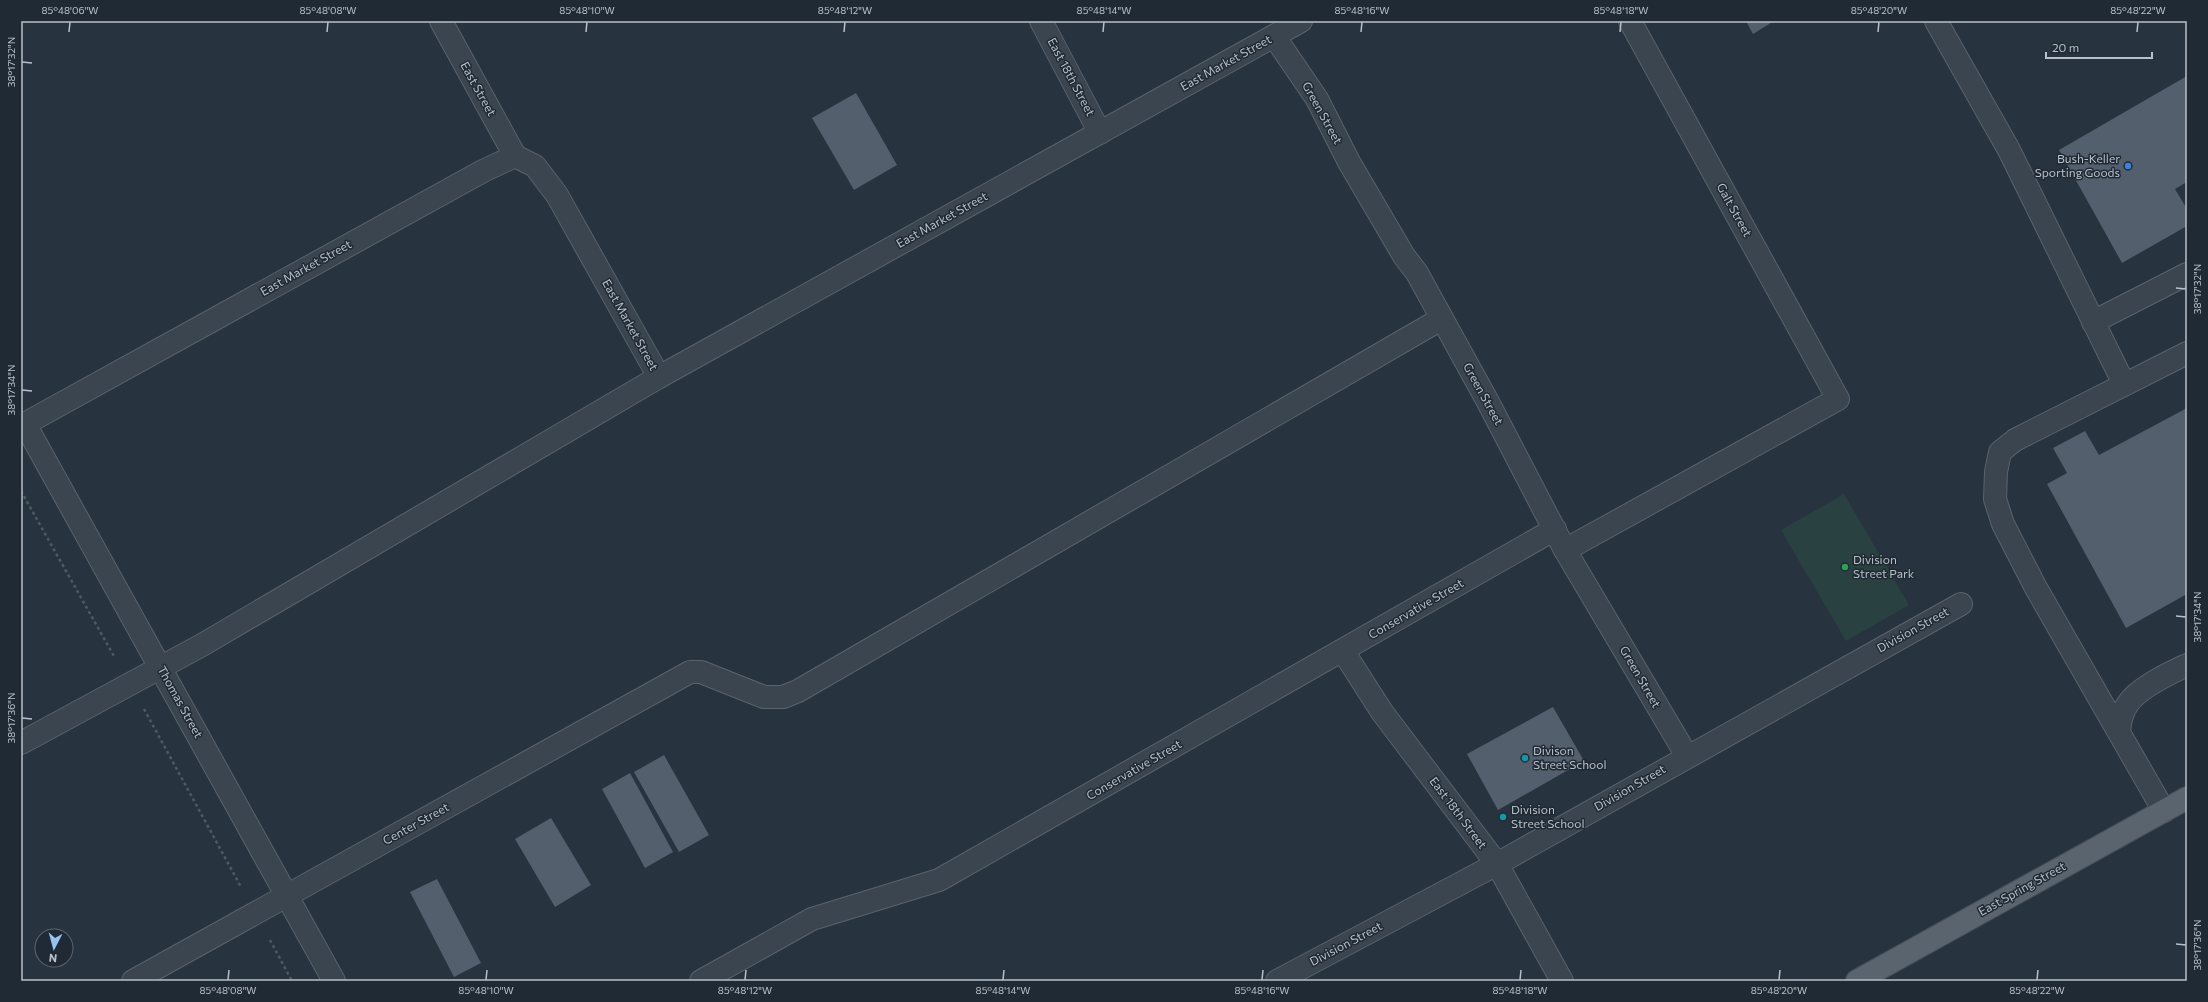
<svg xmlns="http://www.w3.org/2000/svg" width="2208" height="1002" font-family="Commissioner,sans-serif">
	<rect width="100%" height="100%" fill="#27343f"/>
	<!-- pitch -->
	<path fill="#2a4141" d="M1844 494 1909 605 1846 641 1781 530Z"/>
	<!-- building -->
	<g fill="#535f6c">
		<path d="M1746 21H1774L1753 34Z"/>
		<path d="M2187 76V182L2175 189 2187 209V226L2122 263 2059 150Z"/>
		<path d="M856 93 897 165 854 190 812 118Z"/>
		<path d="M2187 408V594L2126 628 2047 484 2067 473 2053 448 2085 431 2099 455Z"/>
		<path d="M1553 707 1584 761 1498 810 1467 754Z"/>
		<path d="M664 755 709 835 679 852 634 772Z"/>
		<path d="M630 773 673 852 645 868 602 789Z"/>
		<path d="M551 818 591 885 555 907 515 839Z"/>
		<path d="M437 879 481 963 454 977 410 892Z"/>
	</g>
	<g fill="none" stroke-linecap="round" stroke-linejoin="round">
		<!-- minor casing -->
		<g stroke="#59636c" stroke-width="24">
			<g id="minor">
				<path d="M441 21 515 156"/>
				<path d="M1041 21 1100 133"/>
				<path d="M1936 21 2009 150 2124 384"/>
				<path d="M1274 36 1317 99 1349 162 1404 256 1417 273 1488 402 1565 550 1687 756"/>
				<path d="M2093 322 2187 274"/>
				<path d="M25 424 334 981"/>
				<path d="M21 426 483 171 515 156 535 166 557 195 659 377"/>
				<path d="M1565 550 1838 399 1630 21"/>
				<path d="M1343 651 1382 712 1497 864 1562 981"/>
				<path d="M2119 731C2120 722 2122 712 2127 705 2137 688 2170 673 2187 665"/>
				<path d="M21 743 202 645 659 377 1301 21"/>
				<path d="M2164 811 2036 588 2003 524 1995 499 1996 472 2000 452 2015 440 2187 353"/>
				<path d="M133 981 690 672H701L764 697H783L798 691 1441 319"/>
				<path d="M701 981 812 919 939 880 1555 529"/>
				<path d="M1277 981 1497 864 1961 604"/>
			</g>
		</g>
		<!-- major casing -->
		<g stroke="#48515b" stroke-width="24">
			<path id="major" d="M1857 981 2187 798"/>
		</g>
		<!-- path -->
		<g stroke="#495d5e" stroke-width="2.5" stroke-dasharray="3 3" stroke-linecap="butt">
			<path d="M21 491 115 658"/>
			<path d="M144 709 241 887"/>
			<path d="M270 940 292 981"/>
		</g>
		<!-- minor -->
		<use href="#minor" stroke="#3b454f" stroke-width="22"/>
		<!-- major -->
		<use href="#major" stroke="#59646e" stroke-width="22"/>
	</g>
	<!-- ticks -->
	<path fill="none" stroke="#b8c0c9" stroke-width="1.5" d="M69 32 70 22M327 32 328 22M586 32 587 22M844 32 845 22M1103 32 1104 22M1361 32 1362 22M1620 32 1621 22M1878 32 1879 22M2137 32 2138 22M22 62 32 63M2176 288 2186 289M22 390 32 391M2176 616 2186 617M22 718 32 719M2176 944 2186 945M228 980 229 970M486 980 487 970M745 980 746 970M1003 980 1004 970M1262 980 1263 970M1520 980 1521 970M1779 980 1780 970M2037 980 2038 970"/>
	<!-- markers -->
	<circle fill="#3f7fe0" stroke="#202a34" stroke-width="1.5" cx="2128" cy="166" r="4"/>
	<circle fill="#2e9e5b" stroke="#202a34" stroke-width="1.5" cx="1845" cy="567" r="4"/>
	<g fill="#0f9aa8" stroke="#202a34" stroke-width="1.5">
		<circle cx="1525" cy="758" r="4"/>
		<circle cx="1503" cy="817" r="4"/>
	</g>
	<g text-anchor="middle" stroke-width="3" stroke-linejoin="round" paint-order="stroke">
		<!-- street labels -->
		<g font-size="12" fill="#b8c0c9" stroke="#202a34">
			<text transform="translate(1226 63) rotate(-29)" y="4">East Market Street</text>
			<text transform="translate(1071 77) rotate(62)" y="4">East 18th Street</text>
			<text transform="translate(478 89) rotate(61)" y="4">East Street</text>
			<text transform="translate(1322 113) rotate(61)" y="4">Green Street</text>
			<text transform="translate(1734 210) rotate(61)" y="4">Galt Street</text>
			<text transform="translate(942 220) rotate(-29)" y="4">East Market Street</text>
			<text transform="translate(306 268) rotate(-29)" y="4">East Market Street</text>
			<text transform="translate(630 325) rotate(61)" y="4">East Market Street</text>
			<text transform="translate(1483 394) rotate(61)" y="4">Green Street</text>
			<text transform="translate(1416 609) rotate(-30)" y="4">Conservative Street</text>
			<text transform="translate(1913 630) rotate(-29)" y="4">Division Street</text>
			<text transform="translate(1640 677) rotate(60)" y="4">Green Street</text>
			<text transform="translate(180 702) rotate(61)" y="4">Thomas Street</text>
			<text transform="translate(1134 770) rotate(-30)" y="4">Conservative Street</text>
			<text transform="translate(1630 788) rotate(-30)" y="4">Division Street</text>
			<text transform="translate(1458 813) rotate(53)" y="4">East 18th Street</text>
			<text transform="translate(416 824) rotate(-29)" y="4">Center Street</text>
			<text transform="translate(2022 889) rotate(-29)" y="4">East Spring Street</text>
			<text transform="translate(1346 944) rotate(-28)" y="4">Division Street</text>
		</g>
		<!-- poi labels -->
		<g font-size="12" fill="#b8c0c9" stroke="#202a34" text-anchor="start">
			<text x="2120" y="163" text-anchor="end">Bush-Keller<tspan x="2120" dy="14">Sporting Goods</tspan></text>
			<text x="1853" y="564">Division<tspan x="1853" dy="14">Street Park</tspan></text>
			<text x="1533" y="755">Divison<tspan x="1533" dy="14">Street School</tspan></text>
			<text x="1511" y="814">Division<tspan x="1511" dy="14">Street School</tspan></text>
		</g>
	</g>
	<!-- border -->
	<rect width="2208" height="1002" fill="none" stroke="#202a34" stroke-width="44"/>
	<!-- north arrow -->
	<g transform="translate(54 948) rotate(186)"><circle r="19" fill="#202a34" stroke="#5d6670"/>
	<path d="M0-3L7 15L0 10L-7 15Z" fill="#95c2f1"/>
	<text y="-6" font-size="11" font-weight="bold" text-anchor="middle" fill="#b8c0c9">N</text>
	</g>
	<!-- scale -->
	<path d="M2046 52v6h106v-6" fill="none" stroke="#b8c0c9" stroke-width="2"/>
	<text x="2052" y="52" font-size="12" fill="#b8c0c9" stroke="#202a34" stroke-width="3" paint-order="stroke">20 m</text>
	<rect x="22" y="22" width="2164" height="958" fill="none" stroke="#b8c0c9" stroke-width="1.5"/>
	<g font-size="10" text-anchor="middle" fill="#b8c0c9">
		<text x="70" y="14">85°48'06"W</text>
		<text x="328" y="14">85°48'08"W</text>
		<text x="587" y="14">85°48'10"W</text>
		<text x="845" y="14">85°48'12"W</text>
		<text x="1104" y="14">85°48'14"W</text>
		<text x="1362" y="14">85°48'16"W</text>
		<text x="1621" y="14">85°48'18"W</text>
		<text x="1879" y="14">85°48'20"W</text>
		<text x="2138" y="14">85°48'22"W</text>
		<text transform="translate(11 62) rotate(-90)" y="4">38°17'32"N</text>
		<text transform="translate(2197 289) rotate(-90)" y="4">38°17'32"N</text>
		<text transform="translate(11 390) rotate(-90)" y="4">38°17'34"N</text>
		<text transform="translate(2197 617) rotate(-90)" y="4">38°17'34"N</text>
		<text transform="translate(11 718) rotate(-90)" y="4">38°17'36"N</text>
		<text transform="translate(2197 945) rotate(-90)" y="4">38°17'36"N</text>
		<text x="228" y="994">85°48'08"W</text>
		<text x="486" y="994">85°48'10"W</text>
		<text x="745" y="994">85°48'12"W</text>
		<text x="1003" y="994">85°48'14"W</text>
		<text x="1262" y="994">85°48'16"W</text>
		<text x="1520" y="994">85°48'18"W</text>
		<text x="1779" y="994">85°48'20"W</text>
		<text x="2037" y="994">85°48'22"W</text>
	</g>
</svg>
